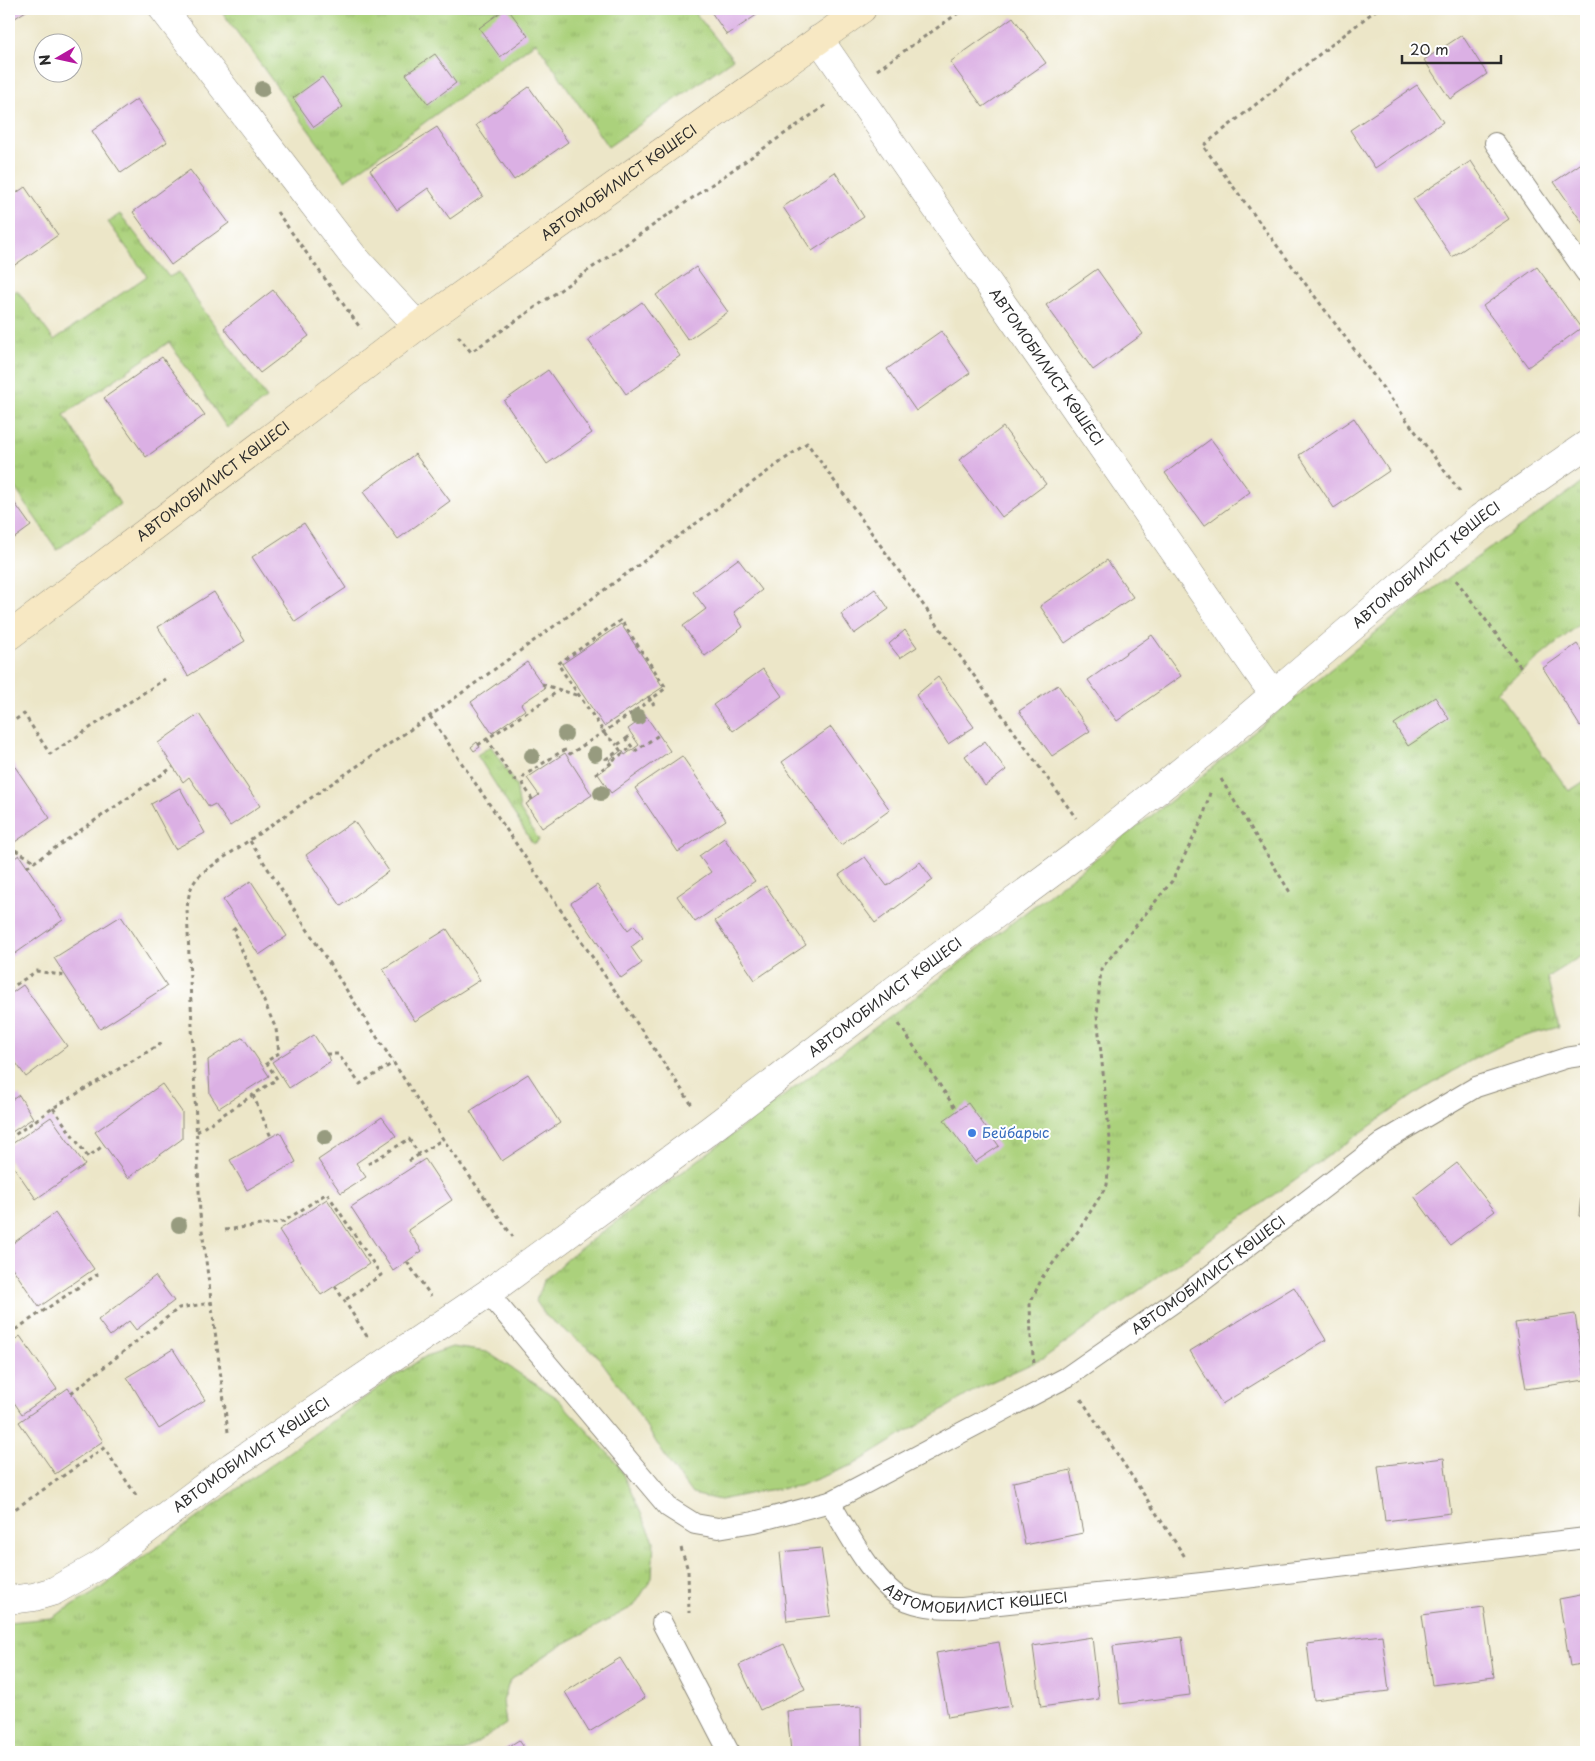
<svg xmlns="http://www.w3.org/2000/svg" width="1595" height="1761" font-family="'Playpen Sans',sans-serif">
	<defs>
		<pattern id="grass-tufts" width="24" height="20" patternUnits="userSpaceOnUse" patternTransform="scale(1.25)"><rect width="24" height="20" fill="#abd17b"/><path d="M3 7l-1-3M5 7V3M7 7l1-3M15 17l-1-3M17 17v-4M19 17l1-3" fill="none" stroke="#93b46a"/></pattern>
	</defs>
	<rect width="100%" height="100%" fill="#fff"/>
	<filter id="ink" filterUnits="userSpaceOnUse"><feTurbulence type="fractalNoise" baseFrequency=".02" numOctaves="2"/><feDisplacementMap in="SourceGraphic" scale="10" xChannelSelector="R" yChannelSelector="G"/><feConvolveMatrix kernelMatrix="1 2 1 2 8 2 1 2 1" color-interpolation-filters="sRGB"/></filter>
	<filter id="wash" filterUnits="userSpaceOnUse"><feTurbulence type="fractalNoise" baseFrequency=".0096" numOctaves="4" result="noise"/><feDisplacementMap in="SourceGraphic" scale="20" xChannelSelector="R" yChannelSelector="G"/><feGaussianBlur stdDeviation="1.12" result="paint"/><feColorMatrix in="noise" values="0 0 0 0 0 0 0 0 0 0 0 0 0 0 0 0 0 1.4 0 .05"/><feComposite in="paint" operator="in"/></filter>
	<g filter="url(#wash)">
		<rect width="100%" height="100%" fill="#ece6c8"/>
		<!-- grass -->
		<g fill="url(#grass-tufts)" stroke="#6b7e53">
			<path d="M220 9H692L733 59 608 147 536 42 345 180Z"/>
			<path d="M120 214 169 277 179 272 194 297 267 398 227 428 169 342 64 415 120 504 57 550 9 479V297L17 290 54 340 147 276 108 222Z"/>
			<path d="M1586 480V619L1497 692 1569 791 1586 780V953L1547 977 1559 1027 1514 1039 1470 1061 1414 1095 1044 1358 980 1387 855 1464 799 1486 762 1491 720 1500 692 1494 668 1461 627 1396 596 1354 546 1316 536 1301 543 1281 569 1257 905 1005 1194 783 1268 720 1406 608Z"/>
			<path d="M491 746 516 785 520 810 539 840 533 844 477 755Z"/>
			<path d="M452 1347 487 1352 558 1399 618 1464 654 1541 652 1578 634 1606 558 1647 510 1680 503 1701 506 1724 464 1752H9V1622L51 1618 94 1593 184 1527 395 1376 426 1356Z"/>
		</g>
		<g id="blocks">
			<!-- building -->
			<g fill="#dbb0e4">
				<path d="M9 9H29L9 22Z"/>
				<path d="M505 9H508L528 36 500 57 479 28Z"/>
				<path d="M709 9H763L764 10 727 35Z"/>
				<path d="M1013 17 1046 63 983 107 950 62Z"/>
				<path d="M1462 35 1487 74 1450 99 1424 60Z"/>
				<path d="M435 54 456 83 428 104 406 74Z"/>
				<path d="M322 77 343 107 314 127 293 98Z"/>
				<path d="M1417 85 1443 122 1375 168 1350 130Z"/>
				<path d="M529 87 568 142 514 180 476 125Z"/>
				<path d="M137 99 167 142 121 173 92 131Z"/>
				<path d="M437 127 483 196 450 219 428 188 397 210 370 170Z"/>
				<path d="M1586 160V228L1554 182Z"/>
				<path d="M1471 161 1509 219 1452 257 1413 199Z"/>
				<path d="M190 170 229 223 171 265 133 212Z"/>
				<path d="M835 172 864 217 812 251 783 207Z"/>
				<path d="M25 187 58 235 9 269V198Z"/>
				<path d="M696 267 728 312 688 340 656 295Z"/>
				<path d="M1537 267 1581 328 1528 367 1483 306Z"/>
				<path d="M1097 269 1143 334 1093 370 1046 305Z"/>
				<path d="M273 290 309 336 260 373 224 328Z"/>
				<path d="M642 302 680 356 626 394 588 340Z"/>
				<path d="M941 331 970 373 916 411 887 369Z"/>
				<path d="M162 357 205 415 146 457 104 398Z"/>
				<path d="M548 370 592 433 547 464 504 401Z"/>
				<path d="M1354 418 1389 471 1334 508 1299 455Z"/>
				<path d="M1003 427 1046 484 1002 517 959 460Z"/>
				<path d="M1211 439 1250 492 1204 526 1165 473Z"/>
				<path d="M415 454 450 501 398 539 363 492Z"/>
				<path d="M9 495 31 526 9 542Z"/>
				<path d="M304 523 346 588 295 622 252 557Z"/>
				<path d="M738 559 762 590 734 612 743 627 705 656 683 626 706 609 693 592Z"/>
				<path d="M1107 560 1133 597 1065 643 1040 606Z"/>
				<path d="M875 589 889 609 854 634 841 614Z"/>
				<path d="M214 592 245 641 188 676 158 627Z"/>
				<path d="M621 624 663 687 604 726 562 664Z"/>
				<path d="M905 630 917 647 900 658 889 644Z"/>
				<path d="M1152 635 1181 676 1117 721 1088 680Z"/>
				<path d="M1577 644 1586 657V722L1580 726 1543 668Z"/>
				<path d="M527 662 545 688 521 704 525 710 492 733 471 702Z"/>
				<path d="M763 669 782 696 733 731 713 705Z"/>
				<path d="M938 677 974 727 948 744 916 695Z"/>
				<path d="M1058 685 1090 731 1052 756 1019 711Z"/>
				<path d="M1435 697 1449 719 1408 746 1394 724Z"/>
				<path d="M199 714 260 806 230 826 215 804 209 807 189 777 183 782 158 743Z"/>
				<path d="M646 716 670 751 611 793 598 774 612 764 609 760 622 750 625 755 639 745 628 729Z"/>
				<path d="M831 727 890 810 841 845 782 762Z"/>
				<path d="M985 741 1006 770 985 786 965 756Z"/>
				<path d="M477 742 480 747 474 751 471 747Z"/>
				<path d="M565 753 592 795 542 828 526 804 539 795 527 778Z"/>
				<path d="M682 756 726 820 678 852 635 788Z"/>
				<path d="M9 758 50 818 9 846Z"/>
				<path d="M180 788 205 833 175 849 151 804Z"/>
				<path d="M354 821 389 871 341 906 306 855Z"/>
				<path d="M724 838 755 881 695 922 677 896 711 872 699 856Z"/>
				<path d="M19 855 63 920 9 958V862Z"/>
				<path d="M865 857 887 886 920 862 933 880 875 923 839 875Z"/>
				<path d="M251 881 287 936 259 955 223 900Z"/>
				<path d="M597 885 628 930 634 925 643 938 631 947 642 963 621 978 571 903Z"/>
				<path d="M766 886 806 945 755 980 715 921Z"/>
				<path d="M121 916 167 986 100 1029 54 958Z"/>
				<path d="M447 929 480 980 415 1021 383 969Z"/>
				<path d="M23 985 67 1046 26 1077 9 1053V995Z"/>
				<path d="M314 1035 331 1061 289 1088 272 1062Z"/>
				<path d="M243 1037 269 1076 219 1108 210 1094 208 1060Z"/>
				<path d="M528 1074 560 1123 502 1161 470 1111Z"/>
				<path d="M162 1084 182 1112V1139L128 1178 95 1132Z"/>
				<path d="M19 1095 33 1118 9 1134V1102Z"/>
				<path d="M968 1103 999 1146 975 1162 944 1120Z"/>
				<path d="M51 1117 85 1165 36 1199 9 1160V1146Z"/>
				<path d="M382 1117 396 1136 356 1163 366 1177 341 1193 318 1160Z"/>
				<path d="M280 1132 296 1162 247 1190 230 1160Z"/>
				<path d="M425 1159 452 1200 408 1230 422 1251 393 1271 351 1207Z"/>
				<path d="M1457 1163 1495 1211 1450 1245 1414 1196Z"/>
				<path d="M1584 1164 1586 1165V1217L1579 1216Z"/>
				<path d="M327 1199 369 1264 321 1295 279 1230Z"/>
				<path d="M55 1213 94 1269 39 1307 9 1263V1246Z"/>
				<path d="M155 1276 174 1301 136 1330 129 1321 110 1336 98 1320Z"/>
				<path d="M1294 1287 1326 1340 1222 1404 1190 1351Z"/>
				<path d="M1575 1314 1585 1380 1526 1389 1515 1323Z"/>
				<path d="M20 1336 57 1389 22 1414 9 1395V1344Z"/>
				<path d="M173 1349 205 1400 159 1429 127 1377Z"/>
				<path d="M68 1388 103 1441 55 1474 19 1422Z"/>
				<path d="M1444 1458 1451 1513 1385 1521 1378 1466Z"/>
				<path d="M1071 1470 1083 1533 1025 1545 1013 1482Z"/>
				<path d="M821 1548 831 1616 787 1621 780 1552Z"/>
				<path d="M1586 1594V1663L1570 1666 1559 1599Z"/>
				<path d="M1484 1607 1494 1677 1432 1685 1422 1615Z"/>
				<path d="M1382 1635 1389 1691 1314 1700 1307 1644Z"/>
				<path d="M1092 1637 1099 1699 1041 1707 1033 1646Z"/>
				<path d="M1182 1637 1190 1695 1120 1704 1113 1646Z"/>
				<path d="M999 1642 1011 1706 948 1717 936 1653Z"/>
				<path d="M784 1644 805 1689 760 1710 739 1665Z"/>
				<path d="M620 1658 645 1698 589 1732 565 1692Z"/>
				<path d="M861 1706 862 1750 791 1752 787 1711Z"/>
				<path d="M519 1740 527 1752H500Z"/>
			</g>
		</g>
	</g>
	<g filter="url(#ink)">
		<use href="#blocks" fill-opacity="0" stroke="#8c887a" stroke-width="1"/>
		<g fill="none" stroke-linecap="round" stroke-linejoin="round">
			<!-- lane casing -->
			<g stroke="#8c887a" stroke-width="22">
				<g id="lane">
					<path d="M1495 143 1586 273"/>
					<path id="s1" d="M488 1293 668 1507 695 1524 718 1528 754 1522 830 1502 1067 1377 1190 1291 1383 1142 1476 1087 1566 1058 1586 1055"/>
					<path id="s2" d="M830 1502C846 1530 878 1591 908 1601 926 1608 943 1608 962 1608L1202 1583 1586 1538"/>
					<path d="M662 1623 729 1752"/>
				</g>
			</g>
			<!-- street casing -->
			<g stroke="#8c887a" stroke-width="29">
				<g id="street">
					<path d="M163 9 354 257 418 326"/>
					<path id="s3" d="M819 39 1262 678 1274 694"/>
					<path id="s4" d="M9 1600 34 1597 54 1591 100 1565 232 1466 488 1293 710 1130 902 984 1092 843 1224 737 1480 518 1586 445"/>
				</g>
			</g>
			<!-- secondary casing -->
			<g stroke="#8c887a" stroke-width="29">
				<g id="secondary">
					<path id="s5" d="M9 636 418 326 862 9"/>
				</g>
			</g>
			<!-- path -->
			<g stroke="#8c887a" stroke-width="3" stroke-dasharray="4 4" stroke-linecap="butt">
				<path d="M1377 9 1203 146 1461 493"/>
				<path d="M877 70 964 9"/>
				<path d="M277 212 361 329"/>
				<path d="M458 336 471 352 826 105"/>
				<path d="M1456 580 1523 670"/>
				<path d="M542 684 579 696"/>
				<path d="M648 696 654 705"/>
				<path d="M430 716 692 1105"/>
				<path d="M9 724 24 714 50 754 165 679"/>
				<path d="M487 739 514 780 521 779"/>
				<path d="M626 739 631 735"/>
				<path d="M478 745 560 690"/>
				<path d="M613 760 632 747"/>
				<path d="M595 774 610 764 606 759 620 750 617 745 626 739 635 751 659 735"/>
				<path d="M1221 779 1291 894"/>
				<path d="M532 800C529 790 518 784 525 775L562 751 566 750 570 754C602 733 635 712 666 688L621 620 558 664C574 689 592 713 608 739H610L617 745"/>
				<path d="M250 841 443 1139 513 1237"/>
				<path d="M9 855 15 850 35 861"/>
				<path d="M27 867 173 767"/>
				<path d="M9 989 37 971 65 976"/>
				<path d="M899 1024 957 1111"/>
				<path d="M326 1054H338L360 1084 393 1063"/>
				<path d="M253 1095 271 1137"/>
				<path d="M53 1108 88 1157 104 1145"/>
				<path d="M197 1132 277 1079 266 1062 279 1053 276 1029 233 930 240 925"/>
				<path d="M9 1139 53 1108 164 1042"/>
				<path d="M409 1161 443 1139"/>
				<path d="M368 1164 409 1139 419 1154"/>
				<path d="M225 1230 283 1222 327 1193 381 1275 345 1300"/>
				<path d="M407 1262 431 1296"/>
				<path d="M335 1286 368 1338"/>
				<path d="M9 1334 98 1274"/>
				<path d="M1034 1363 1031 1338 1030 1303 1043 1276 1079 1230 1107 1185 1110 1139 1097 1015 1101 969 1172 881 1203 818 1211 789"/>
				<path d="M71 1393 179 1308 211 1303"/>
				<path d="M1081 1399 1185 1557"/>
				<path d="M9 1405 14 1402"/>
				<path d="M228 1432 200 1214 187 909C189 890 191 882 206 870L430 716 807 443 1076 818"/>
				<path d="M9 1513 104 1448 138 1498"/>
				<path d="M681 1548 688 1570 689 1613"/>
			</g>
			<!-- lane -->
			<use href="#lane" stroke="#fff" stroke-width="20"/>
			<!-- street -->
			<use href="#street" stroke="#fff" stroke-width="28"/>
			<!-- secondary -->
			<use href="#secondary" stroke="#f7e8c3" stroke-width="28"/>
		</g>
		<!-- trees -->
		<g fill="#979b7f">
			<circle cx="262" cy="89" r="8"/>
			<circle cx="638" cy="717" r="8"/>
			<circle cx="565" cy="734" r="8"/>
			<circle cx="595" cy="754" r="8"/>
			<circle cx="532" cy="756" r="8"/>
			<circle cx="601" cy="793" r="8"/>
			<circle cx="325" cy="1137" r="8"/>
			<circle cx="179" cy="1225" r="8"/>
		</g>
	</g>
	<!-- markers -->
	<circle fill="#3f7fe0" stroke="#fff" stroke-width="2" cx="972" cy="1133" r="5"/>
	<g text-anchor="middle" stroke-width="4" stroke-linejoin="round" paint-order="stroke">
		<!-- street labels -->
		<g font-size="14" fill="#2b2b2b" stroke="#fff">
			<text dy="5" stroke="none"><textPath href="#s5" startOffset="760">АВТОМОБИЛИСТ КӨШЕСІ</textPath></text>
			<text dy="5" stroke="none"><textPath href="#s3" startOffset="399">АВТОМОБИЛИСТ КӨШЕСІ</textPath></text>
			<text dy="5" stroke="none"><textPath href="#s5" startOffset="256">АВТОМОБИЛИСТ КӨШЕСІ</textPath></text>
			<text dy="5" stroke="none"><textPath href="#s4" startOffset="1761">АВТОМОБИЛИСТ КӨШЕСІ</textPath></text>
			<text dy="5" stroke="none"><textPath href="#s4" startOffset="1068">АВТОМОБИЛИСТ КӨШЕСІ</textPath></text>
			<text dy="5" stroke="none"><textPath href="#s1" startOffset="892">АВТОМОБИЛИСТ КӨШЕСІ</textPath></text>
			<text dy="5" stroke="none"><textPath href="#s4" startOffset="286">АВТОМОБИЛИСТ КӨШЕСІ</textPath></text>
			<text dy="5" stroke="none"><textPath href="#s2" startOffset="195">АВТОМОБИЛИСТ КӨШЕСІ</textPath></text>
		</g>
		<!-- shop labels -->
		<g font-size="14" fill="#366cbe" stroke="#fff" text-anchor="start">
			<text x="982" y="1138">Бейбарыс</text>
		</g>
	</g>
	<!-- margin -->
	<rect width="1595" height="1761" fill="none" stroke="#fff" stroke-width="30"/>
	<!-- north arrow -->
	<g transform="translate(58 58) rotate(261)"><circle r="24" fill="#ffffff" stroke="#aaaaaa"/>
	<path d="M0-4L9 19L0 12L-9 19Z" fill="#b5179e"/>
	<text y="-8" font-size="14" font-weight="bold" text-anchor="middle" fill="#2b2b2b">N</text>
	</g>
	<!-- scale -->
	<path d="M1402 55v8h99v-8" fill="none" stroke="#2b2b2b" stroke-width="2.5"/>
	<text x="1410" y="55" font-size="15" fill="#2b2b2b" stroke="#ffffff" stroke-width="4" paint-order="stroke">20 m</text>
</svg>
